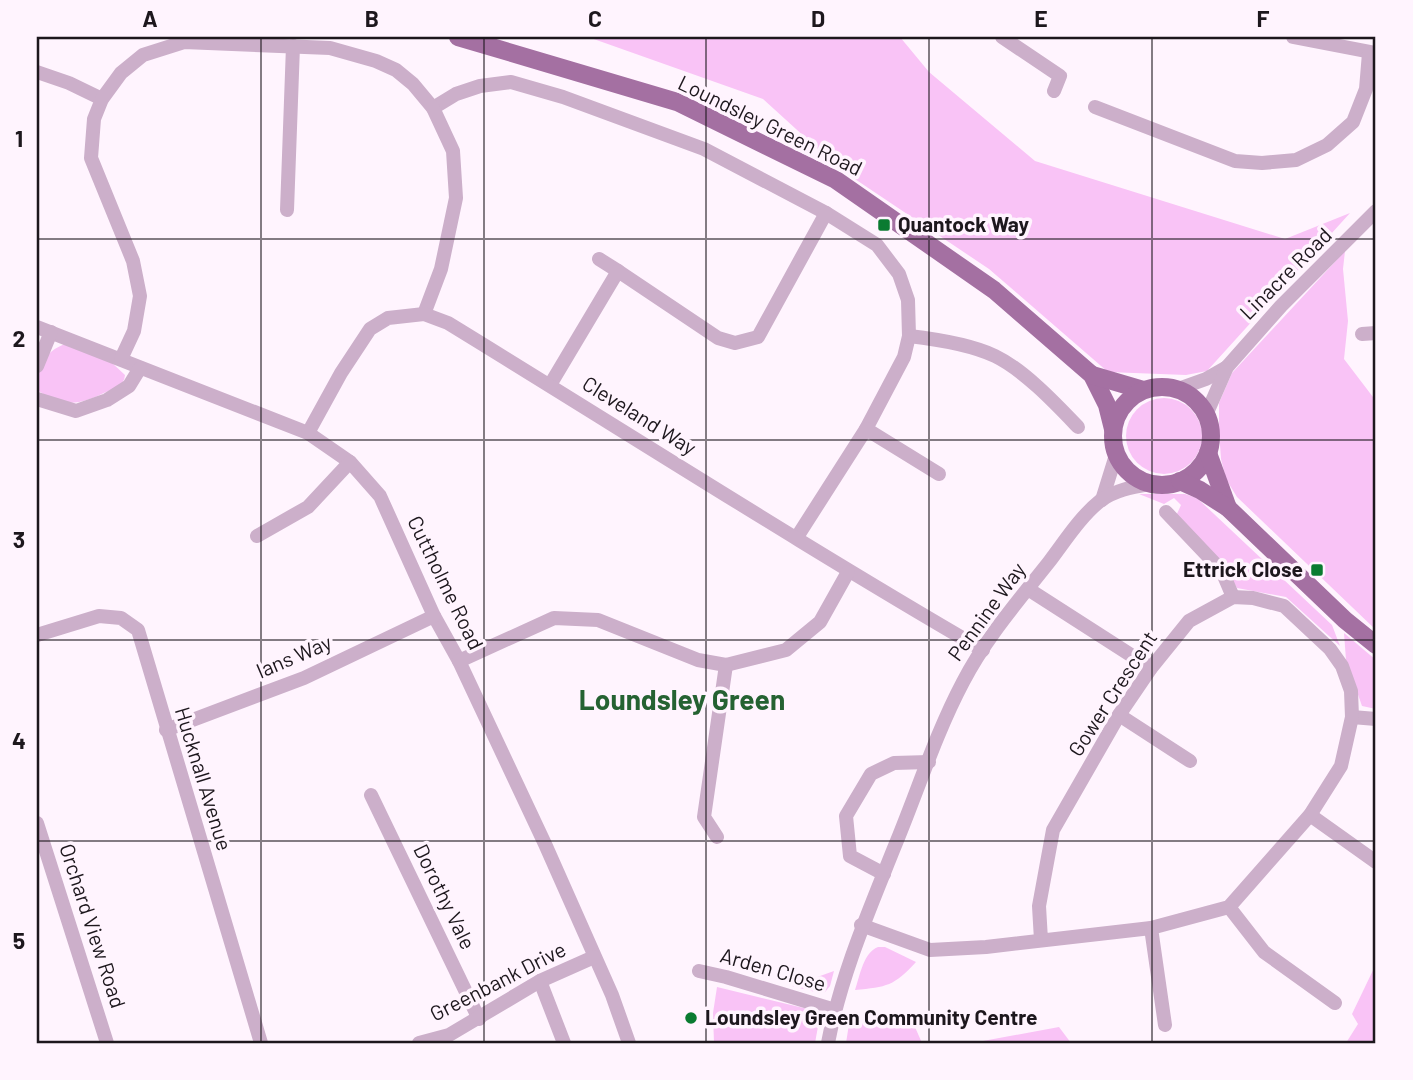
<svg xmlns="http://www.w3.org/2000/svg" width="1413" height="1080" font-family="Barlow,sans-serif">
	<rect width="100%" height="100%" fill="#fff4fe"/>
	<!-- green -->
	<g fill="#f9c3f6">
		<path d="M588 37H900L929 72 1035 161 1285 239 1350 213 1207 371 1186 375 1108 372 989 269 840 169 763 99Z"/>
		<path d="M1345 251 1343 269 1348 321 1344 359 1376 401V630L1237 497 1226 479 1221 459 1219 431V403L1232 373Z"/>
		<path d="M65 344 111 362 125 375C124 386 116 388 106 392 80 405 63 408 37 390 35 369 45 351 65 344Z"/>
		<circle cx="1164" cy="436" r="38"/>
		<path d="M1139 494H1185L1197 498 1332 625 1340 646 1286 597 1237 588 1223 564 1176 516 1181 505 1174 498 1164 504Z"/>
		<path d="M1344 633 1376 660V709L1362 706 1346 660Z"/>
		<path d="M878 947H885L916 962C894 986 887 987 855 990 860 976 863 953 878 947Z"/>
		<path d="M1376 964V1043H1346L1358 1024 1352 1014Z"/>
		<path d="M834 971 830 986 825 992 819 993 792 986Z"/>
		<path d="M717 987 812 1010 819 1021 815 1043H714L713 1013Z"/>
		<path d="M851 1012 891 1028 911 1018 922 1043H846Z"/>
		<path d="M1059 1027 1071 1043H972Z"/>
	</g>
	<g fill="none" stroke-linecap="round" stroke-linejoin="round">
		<!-- minor -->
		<g stroke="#ccafca" stroke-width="14">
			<path d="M1002 37 1060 76 1054 91"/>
			<path d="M1293 37 1376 53"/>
			<path d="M37 72 69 83 102 99"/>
			<path d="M1095 107 1235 161 1262 163 1296 160 1327 145 1353 122 1366 89 1369 53"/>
			<path d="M433 108 456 94 480 86 511 82 563 97 704 149 826 213 877 245 899 274 908 300 909 336 904 357 866 429 797 537"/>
			<path d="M287 210 293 46"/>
			<path d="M599 259 618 271"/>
			<path d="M37 327 308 433 350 462 380 496 434 616 459 661 545 844 612 995 629 1043"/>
			<path d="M1362 334 1376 333"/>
			<path d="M909 336C935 339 972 345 995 356 1024 370 1056 404 1078 427"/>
			<path d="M121 359 134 331 140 296 133 261 91 158 94 119 102 99 121 73 143 55 184 42 330 48 376 61 396 70 413 84 433 108 453 151 456 198 441 269 424 314"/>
			<path d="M37 366 51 332"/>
			<path d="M550 385 618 271 718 338 735 343 758 337 826 213"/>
			<path d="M1178 389 1206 379 1227 367"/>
			<path d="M37 399 76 411 107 400 129 386 140 368"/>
			<path d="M1206 415 1227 367 1281 306 1376 211"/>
			<path d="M866 429 939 474"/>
			<path d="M308 433 341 373 370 329 388 318 424 314 448 323C626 432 802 545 983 650"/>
			<path d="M1102 500 1116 455"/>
			<path d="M1166 512 1222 571 1233 597"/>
			<path d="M257 536 308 507 350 462"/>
			<path d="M1028 589 1151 668"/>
			<path d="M37 635 99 616 121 618 138 630 261 1043"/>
			<path d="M459 661 554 618 598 620 698 660 726 665 786 650 820 622 848 572"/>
			<path d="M1119 715 1190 761"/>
			<path d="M1352 717 1376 719"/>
			<path d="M166 730 304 678 434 616"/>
			<path d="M371 795 479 1019"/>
			<path d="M1310 815 1376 862"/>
			<path d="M37 823 107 1043"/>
			<path d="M717 837 704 817 726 665"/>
			<path d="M884 874 850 856 846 816 871 774 894 763 929 762"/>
			<path d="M1229 907 1264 952 1335 1003"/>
			<path d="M861 925 930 950 986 947 1151 928 1229 907 1310 815 1341 766 1352 717 1351 691 1342 666 1330 649 1284 606 1253 598 1233 597 1189 621 1151 668 1119 715 1053 830 1039 906 1041 940"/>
			<path d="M1151 928 1165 1025"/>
			<path d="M699 971 726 977 835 1010"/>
			<path d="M540 981 564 1043"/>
			<path d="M419 1043 449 1035 540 981 594 957"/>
			<path d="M828 1043C841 975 868 913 894 848 917 793 935 735 963 682 985 639 1019 600 1049 562 1065 541 1080 517 1100 501 1115 490 1133 487 1150 484"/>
		</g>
		<!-- major -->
		<g stroke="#a470a2" stroke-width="18">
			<path d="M458 37 677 102 836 180 994 290 1092 375 1107 405 1113 429"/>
			<path d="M1092 375 1143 390"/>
			<circle cx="1162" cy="436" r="49"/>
			<path d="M1208 453 1228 508"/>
			<path d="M1180 481 1200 490 1228 508 1345 620 1376 645"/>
		</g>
	</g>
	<!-- grid -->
	<path fill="none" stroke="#1d171d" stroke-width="2" stroke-opacity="0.55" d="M261 37V1043M484 37V1043M706 37V1043M929 37V1043M1152 37V1043M37 239H1376M37 440H1376M37 640H1376M37 841H1376"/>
	<!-- markers -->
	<g fill="#0a7b31" stroke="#fff4fe" stroke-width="2.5">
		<rect x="877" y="218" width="14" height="14" rx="3.5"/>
		<rect x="1310" y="563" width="14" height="14" rx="3.5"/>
		<circle cx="691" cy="1018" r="7"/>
	</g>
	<g text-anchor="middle" stroke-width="7" stroke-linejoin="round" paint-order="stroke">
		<!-- street labels -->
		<g font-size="21" fill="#1d171d" stroke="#fff4fe">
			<text transform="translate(770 126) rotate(26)" y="7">Loundsley Green Road</text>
			<text transform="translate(1286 274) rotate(-45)" y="7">Linacre Road</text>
			<text transform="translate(639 416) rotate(32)" y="7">Cleveland Way</text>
			<text transform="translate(445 583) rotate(64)" y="7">Cuttholme Road</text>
			<text transform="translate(987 612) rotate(-54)" y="7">Pennine Way</text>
			<text transform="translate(294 657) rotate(-23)" y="7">Ians Way</text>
			<text transform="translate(1113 694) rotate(-57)" y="7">Gower Crescent</text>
			<text transform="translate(203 779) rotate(73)" y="7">Hucknall Avenue</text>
			<text transform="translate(444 897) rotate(64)" y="7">Dorothy Vale</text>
			<text transform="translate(92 926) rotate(72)" y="7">Orchard View Road</text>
			<text transform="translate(773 970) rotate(16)" y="7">Arden Close</text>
			<text transform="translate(498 982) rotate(-27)" y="7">Greenbank Drive</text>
		</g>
		<!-- poi labels -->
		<g font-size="21" font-weight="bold" fill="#1d171d" stroke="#fff4fe" text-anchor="start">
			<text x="898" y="232">Quantock Way</text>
			<text x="1303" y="577" text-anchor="end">Ettrick Close</text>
			<text x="705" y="1025">Loundsley Green Community Centre</text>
		</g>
		<!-- district labels -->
		<g font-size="28" font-weight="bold" fill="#256232" stroke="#fff4fe">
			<text x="682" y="710">Loundsley Green</text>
		</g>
	</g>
	<!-- border -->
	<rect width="1413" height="1080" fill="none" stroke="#fff4fe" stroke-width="77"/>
	<rect x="38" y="38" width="1336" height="1004" fill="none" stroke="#1d171d" stroke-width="2.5"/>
	<g font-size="23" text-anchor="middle" font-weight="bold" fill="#1d171d">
		<text x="150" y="27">A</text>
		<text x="372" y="27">B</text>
		<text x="595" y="27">C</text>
		<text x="818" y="27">D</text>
		<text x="1041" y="27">E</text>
		<text x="1263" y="27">F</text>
		<text x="19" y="147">1</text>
		<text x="19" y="347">2</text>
		<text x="19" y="548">3</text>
		<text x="19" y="749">4</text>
		<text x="19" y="949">5</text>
	</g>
</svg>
